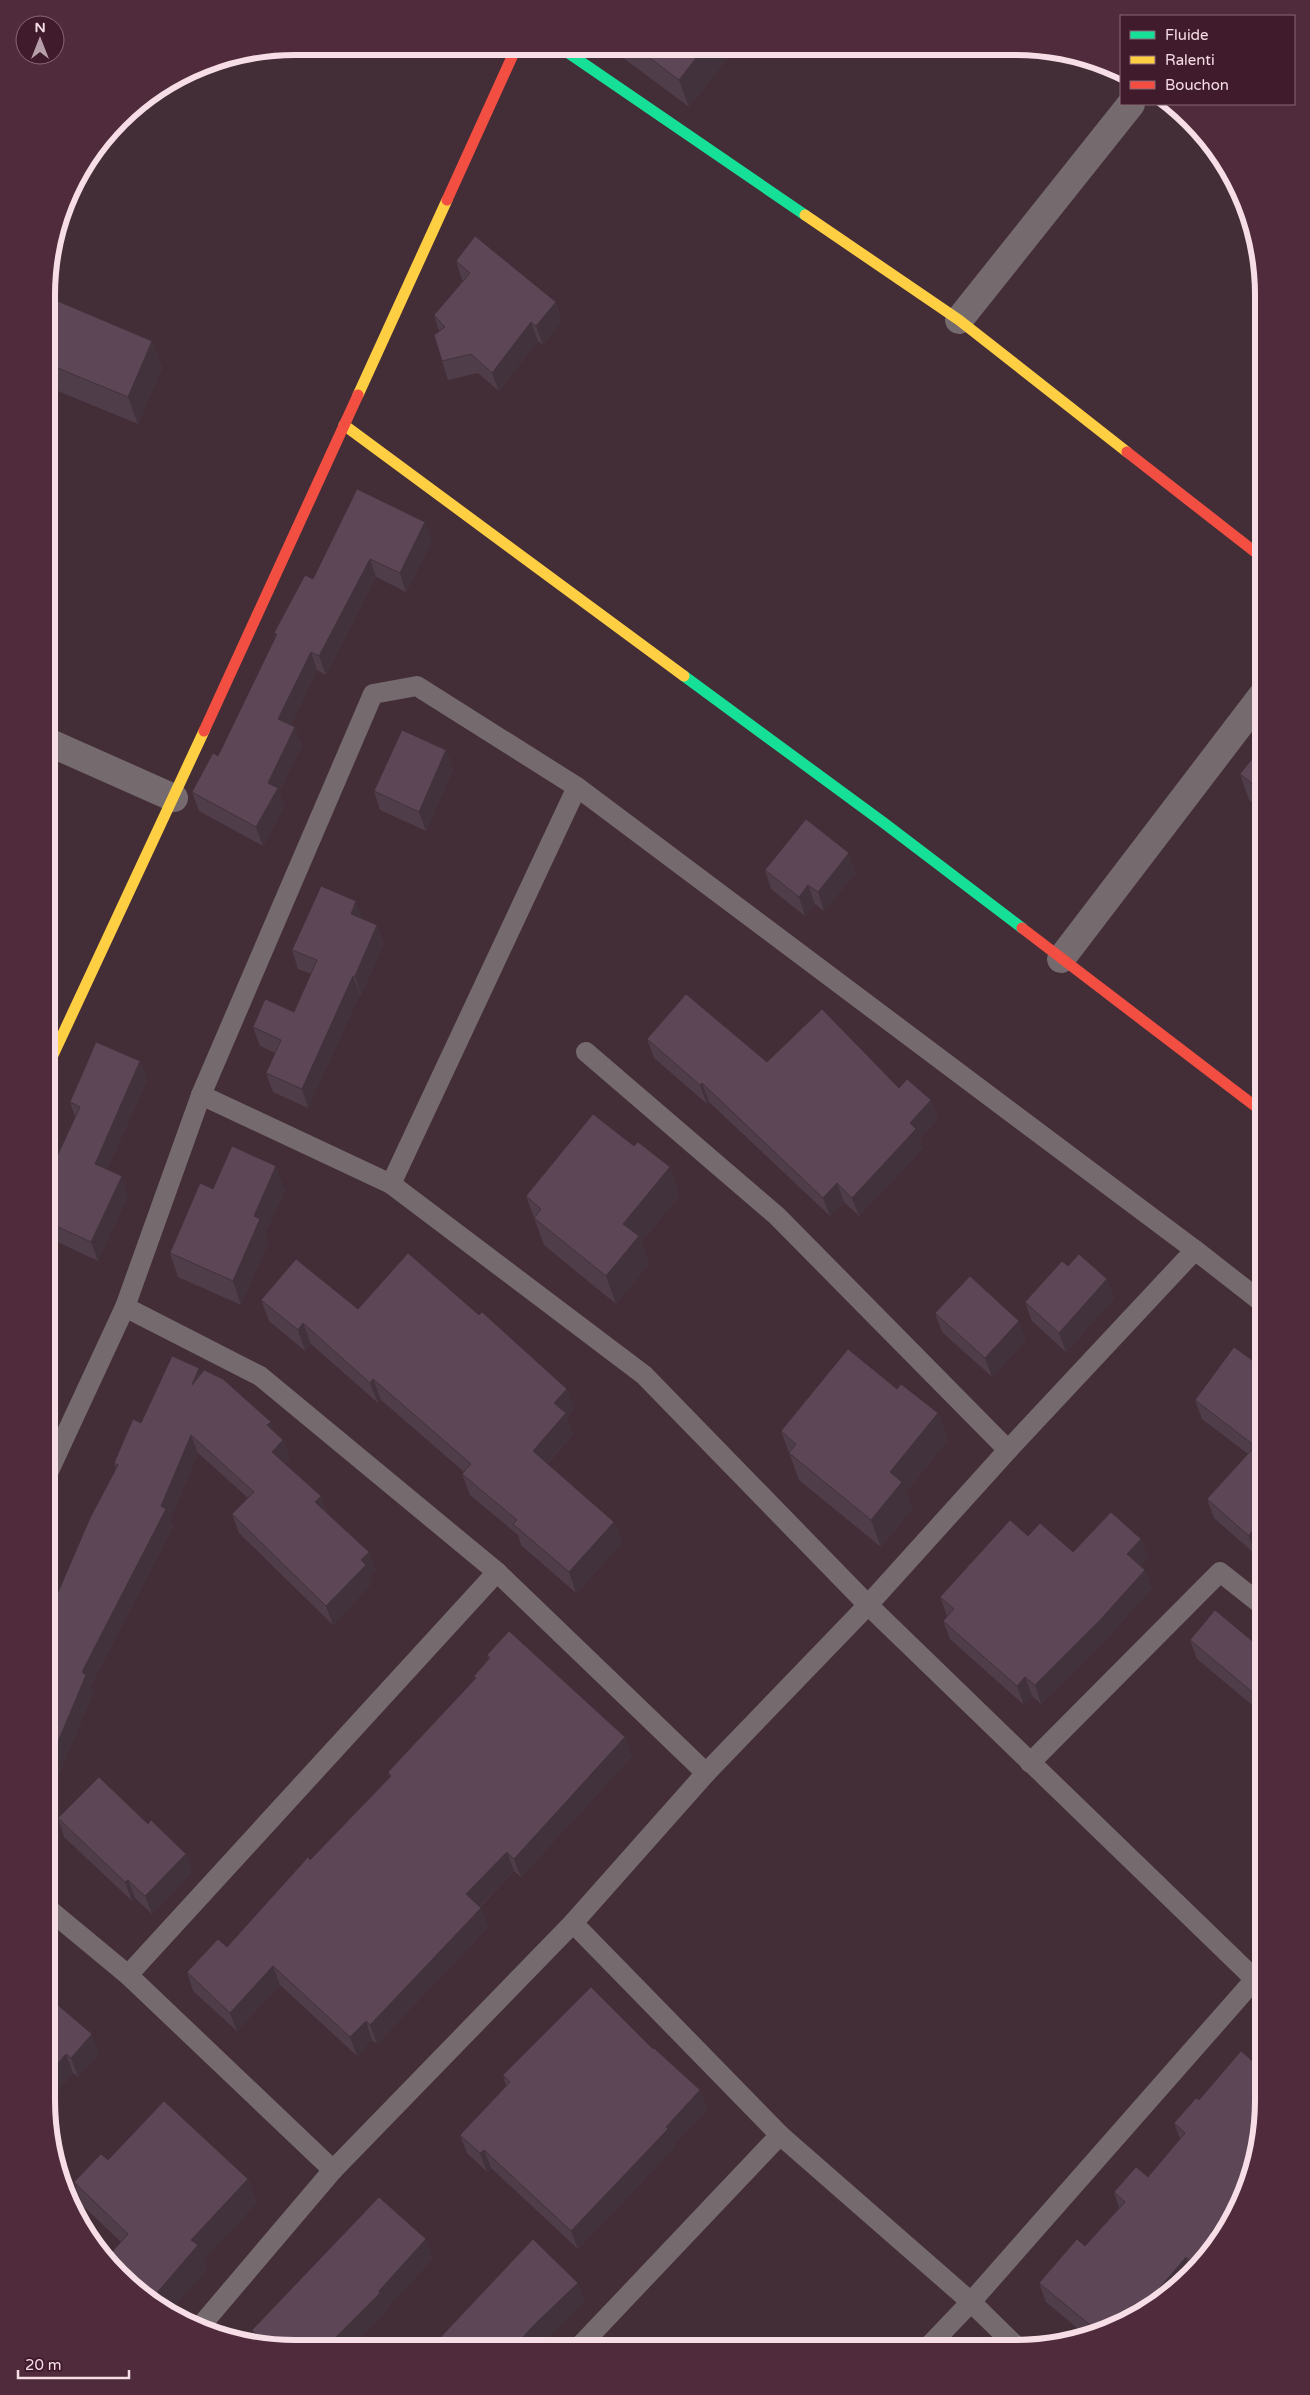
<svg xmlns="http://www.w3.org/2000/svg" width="1310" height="2395" font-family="'Varela Round',sans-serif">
	<rect width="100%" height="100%" fill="#432d37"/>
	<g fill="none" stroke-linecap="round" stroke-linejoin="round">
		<!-- lane -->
		<g stroke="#756a6e" stroke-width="20">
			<path d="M586 1052 777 1216 1008 1450"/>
			<path d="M201 1095 391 1184 644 1375 868 1605 1263 1987"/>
			<path d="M391 1184 577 787"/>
			<path d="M125 1307 260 1376 497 1572 706 1773"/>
			<path d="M47 1475 125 1307 201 1095 373 694 417 686 577 787 1195 1250"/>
			<path d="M1030 1763 1220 1572 1263 1606"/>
			<path d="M46 1907 128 1975 333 2170"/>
			<path d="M573 1923 780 2135 971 2302 1018 2348"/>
			<path d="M128 1975 497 1572"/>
			<path d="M198 2329 333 2170 573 1923 706 1773 868 1605 1008 1450 1195 1250 1263 1303"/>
			<path d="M579 2347 780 2135"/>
			<path d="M927 2348 971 2302 1263 1970"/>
		</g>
		<!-- street -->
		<g stroke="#756a6e" stroke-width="28">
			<path d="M959 320 1131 104"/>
			<path d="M48 742 174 798"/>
			<path d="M1061 959 1264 693"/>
		</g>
		<!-- fast -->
		<g stroke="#16e098" stroke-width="11">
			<path d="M561 48 805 215"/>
			<path d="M684 676 884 823 1022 928"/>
		</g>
		<!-- slow -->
		<g stroke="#ffcf43" stroke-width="11">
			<path d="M805 215 959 320 1127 452"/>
			<path d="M358 395 447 200"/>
			<path d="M344 425 684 676"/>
			<path d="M47 1068 204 731"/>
		</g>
		<!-- jam -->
		<g stroke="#f24e42" stroke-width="11">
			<path d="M447 200 516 48"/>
			<path d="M1127 452 1264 559"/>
			<path d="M204 731 358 395"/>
			<path d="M1022 928 1264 1113"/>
		</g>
	</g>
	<!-- wall -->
	<g fill="#503d4a">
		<path d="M610 48 734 49 689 107Z"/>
		<path d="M456 261 562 320 543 345 538 341 499 391 478 373 448 380 442 361 439 331 434 315 464 281 462 280Z"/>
		<path d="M48 297 152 341 162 368 138 424 48 387Z"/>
		<path d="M357 489 432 541 406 592 376 577 326 675 317 670 291 725 302 745 279 792 284 807 263 846 199 811 192 792 218 756 276 636 274 633 313 579Z"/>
		<path d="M1264 744V812L1249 800 1240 774Z"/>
		<path d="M446 750 453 769 426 831 380 810 374 791Z"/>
		<path d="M765 870 856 872 824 911 815 904 805 916 771 889Z"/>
		<path d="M362 919 377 925 384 944 361 995 360 994 308 1108 273 1092 266 1073 275 1053 260 1046 253 1027 294 1012 311 974 298 969 292 950Z"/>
		<path d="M647 1039 899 1088 931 1100 938 1118 920 1138 923 1148 859 1216 844 1202 830 1216 709 1102 707 1104 654 1058Z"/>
		<path d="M140 1061 147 1080 107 1169 128 1195 98 1261 47 1237V1178L75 1117 70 1102Z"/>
		<path d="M213 1189 285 1190 265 1234 268 1243 241 1305 178 1277 170 1253Z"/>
		<path d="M680 1195 641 1242 649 1264 616 1304 544 1245 526 1196Z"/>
		<path d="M1068 1266 1107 1279 1114 1298 1066 1352 1032 1321 1025 1302Z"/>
		<path d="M261 1300 358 1309 479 1315 567 1389 574 1409 567 1417 573 1434 547 1464 614 1522 622 1543 576 1593 521 1545 518 1535 470 1495 462 1474 464 1472 381 1400 378 1403 311 1344 305 1351 269 1321Z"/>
		<path d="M935 1313 1026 1340 992 1377 942 1332Z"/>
		<path d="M1263 1368V1552L1260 1549 1255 1554 1214 1518 1207 1499 1248 1454 1202 1419 1195 1400Z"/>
		<path d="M201 1374 274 1432 283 1440 290 1459 285 1464 321 1496 327 1513 369 1552 376 1571 370 1576 372 1583 333 1625 239 1533 232 1514 248 1498 198 1453 170 1520 173 1527 90 1687 93 1693 47 1803 116 1469 114 1463 141 1423Z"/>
		<path d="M897 1389 938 1413 948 1440 906 1492 912 1509 881 1547 799 1480 781 1431Z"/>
		<path d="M1028 1536 1073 1552 1141 1539 1148 1558 1140 1566 1145 1570 1152 1588 1107 1638 1041 1704 1032 1696 1024 1705 950 1639 943 1621 947 1616 940 1597Z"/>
		<path d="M1190 1640 1263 1650V1714L1197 1659Z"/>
		<path d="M487 1655 625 1737 632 1756 521 1877 514 1871 480 1907 481 1908 488 1927 377 2044 372 2040 357 2056 280 1985 237 2031 193 1991 187 1972 227 1947 390 1777 388 1772 475 1679 474 1676 488 1659Z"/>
		<path d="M58 1818 148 1824 186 1854 192 1872 152 1914 135 1898 132 1901 64 1837Z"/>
		<path d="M46 1995 99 2053 78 2077 73 2073 52 2097 46 2092Z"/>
		<path d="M653 2049 700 2090 707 2109 674 2145 675 2147 578 2249 491 2168 487 2172 467 2153 460 2135 506 2086 503 2075Z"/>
		<path d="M1196 2098 1212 2252 1166 2298 1095 2335 1088 2337 1046 2302 1039 2283 1085 2246 1119 2208 1114 2192 1148 2177 1180 2139 1174 2123Z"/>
		<path d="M108 2160 248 2179 257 2203 203 2260 207 2269 169 2312 143 2297 114 2266 110 2254 121 2242 83 2206 74 2182Z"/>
		<path d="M433 2258 386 2309 387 2312 255 2338 252 2330Z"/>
	</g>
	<!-- shaded-wall -->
	<g fill="#41323c">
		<path d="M703 49H734L689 107 679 80Z"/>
		<path d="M556 302 562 320 543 345 536 326Z"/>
		<path d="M531 322 538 341 499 391 492 373Z"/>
		<path d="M152 341 162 368 138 424 128 397Z"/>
		<path d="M425 522 432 541 406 592 400 573Z"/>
		<path d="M370 559 376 577 326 675 319 656Z"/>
		<path d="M311 652 317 670 285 738 278 719Z"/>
		<path d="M295 727 302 745 279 792 284 807 263 846 256 827 268 783Z"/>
		<path d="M446 750 453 769 426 831 419 812Z"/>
		<path d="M849 853 856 872 824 911 818 892Z"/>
		<path d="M808 885 815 904 805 916 799 897Z"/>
		<path d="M356 901 363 920 351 914Z"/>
		<path d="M377 925 384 944 361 995 355 976Z"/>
		<path d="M353 976 360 994 308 1108 302 1089Z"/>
		<path d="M140 1061 147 1080 101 1182 95 1164Z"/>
		<path d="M702 1083 709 1102 707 1104 700 1085Z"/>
		<path d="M931 1100 938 1118 920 1138 923 1148 859 1216 852 1198 910 1123Z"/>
		<path d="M276 1166 285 1190 265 1234 268 1243 241 1305 233 1281 254 1216Z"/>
		<path d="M670 1167 680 1195 641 1242 649 1264 616 1304 606 1276 623 1224Z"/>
		<path d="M122 1176 128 1195 98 1261 91 1242Z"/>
		<path d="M837 1183 844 1202 830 1216 823 1198Z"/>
		<path d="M1107 1279 1114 1298 1066 1352 1059 1333Z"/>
		<path d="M50 1303 57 1322 47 1343V1310Z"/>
		<path d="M1019 1321 1026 1340 992 1377 985 1358Z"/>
		<path d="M303 1323 311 1344 305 1351 298 1330Z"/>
		<path d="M199 1368 206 1387 192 1385Z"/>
		<path d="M373 1379 381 1400 378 1403 370 1383Z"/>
		<path d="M567 1389 574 1409 567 1417 573 1434 540 1471 533 1451 554 1403Z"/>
		<path d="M938 1413 948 1440 906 1492 912 1509 881 1547 871 1520 890 1472Z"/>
		<path d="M271 1422 278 1441 267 1425Z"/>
		<path d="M191 1435 198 1453 170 1520 173 1527 90 1687 93 1693 47 1803V1768L82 1672 161 1506Z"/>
		<path d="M283 1440 290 1459 279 1470 272 1452Z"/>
		<path d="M321 1496 327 1515 315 1502Z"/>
		<path d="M614 1522 622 1543 576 1593 569 1572Z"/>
		<path d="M1253 1530 1260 1549 1255 1554 1249 1536Z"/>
		<path d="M1141 1539 1148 1558 1134 1572 1127 1554Z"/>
		<path d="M369 1552 376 1571 370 1576 372 1583 333 1625 326 1606 361 1560Z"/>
		<path d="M1145 1570 1152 1588 1107 1638 1041 1704 1035 1685Z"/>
		<path d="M1025 1677 1032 1696 1024 1705 1017 1686Z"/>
		<path d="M625 1737 632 1756 521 1877 514 1859Z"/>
		<path d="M507 1852 514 1871 473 1913 466 1894Z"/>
		<path d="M186 1854 192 1872 152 1914 145 1896Z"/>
		<path d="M128 1880 135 1898 132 1901 125 1882Z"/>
		<path d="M481 1908 488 1927 377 2044 370 2025Z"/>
		<path d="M273 1966 280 1985 237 2031 230 2013Z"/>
		<path d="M366 2021 372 2040 357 2056 350 2037Z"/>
		<path d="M92 2034 99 2053 78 2077 71 2058Z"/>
		<path d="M66 2054 73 2073 52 2097 46 2081V2077Z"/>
		<path d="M700 2090 707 2109 674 2145 675 2147 578 2249 571 2231Z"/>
		<path d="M484 2150 491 2168 487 2172 480 2153Z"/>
		<path d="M248 2179 257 2203 203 2260 207 2269 169 2312 161 2308 156 2294 191 2240Z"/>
		<path d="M1246 2188 1245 2195 1216 2246 1211 2232Z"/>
		<path d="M426 2239 433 2258 386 2309 387 2312 352 2347H333L332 2341Z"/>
		<path d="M1186 2257 1191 2272 1166 2298 1149 2307 1147 2303Z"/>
		<path d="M578 2283 585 2302 538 2347H514L534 2325Z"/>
	</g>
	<!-- building -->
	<g fill="#5d4756" stroke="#41323c">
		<path d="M637 48 703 49 679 80Z"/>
		<path d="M475 236 556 302 536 326 531 322 492 373 471 354 442 361 434 335 445 327 434 315 470 273 456 261Z"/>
		<path d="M48 297 152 341 128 397 48 364Z"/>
		<path d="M357 489 425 522 400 573 370 559 319 656 311 652 278 719 295 727 268 783 278 788 256 827 192 792 213 753 218 756 277 634 274 633 305 575 313 579Z"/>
		<path d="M402 730 446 750 419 812 374 791Z"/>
		<path d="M1264 744V793L1240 774Z"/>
		<path d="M806 819 849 853 818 892 808 885 799 897 765 870Z"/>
		<path d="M321 886 356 901 351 914 377 925 355 976H353L302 1089 266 1073 281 1040 253 1027 265 999 294 1012 317 960 292 950Z"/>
		<path d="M686 994 767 1062 822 1009 899 1088 907 1079 931 1100 910 1123 916 1129 852 1198 837 1183 823 1198 702 1083 700 1085 647 1039Z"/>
		<path d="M96 1042 140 1061 95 1164 122 1176 91 1242 47 1222V1178L80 1107 70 1102Z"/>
		<path d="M593 1114 634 1146 638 1142 670 1167 623 1224 639 1236 606 1276 534 1218 541 1209 526 1196Z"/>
		<path d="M232 1146 276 1166 254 1216 260 1219 233 1281 170 1253 200 1183 213 1189Z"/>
		<path d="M408 1253 479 1315 482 1312 567 1389 554 1403 566 1413 533 1451 614 1522 569 1572 513 1524 517 1520 462 1474 471 1464 373 1379 370 1383 303 1323 298 1330 261 1300 296 1259 358 1309Z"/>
		<path d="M1079 1254 1107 1279 1059 1333 1025 1302 1062 1261 1068 1266Z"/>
		<path d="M970 1276 1019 1321 985 1358 935 1313Z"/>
		<path d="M47 1302 50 1303 47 1310Z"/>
		<path d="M1234 1347 1263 1368V1539L1253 1530 1249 1536 1207 1499 1255 1446 1195 1400Z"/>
		<path d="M848 1349 897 1389 901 1384 938 1413 890 1472 902 1482 871 1520 789 1453 796 1444 781 1431Z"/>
		<path d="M172 1356 199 1368 192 1385 204 1370 223 1379 271 1422 267 1425 283 1440 272 1452 321 1496 315 1502 369 1552 361 1560 366 1565 326 1606 232 1514 254 1492 191 1435 161 1506 166 1509 82 1672 86 1675 47 1768V1618L90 1518 118 1465 114 1463 133 1419 141 1423Z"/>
		<path d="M1111 1512 1141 1539 1127 1554 1145 1570 1101 1619 1035 1685 1025 1677 1017 1686 943 1621 954 1609 940 1597 1010 1520 1028 1536 1040 1523 1073 1552Z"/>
		<path d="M1215 1610 1263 1650V1701L1190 1640Z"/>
		<path d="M509 1631 625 1737 514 1859 507 1852 466 1894 481 1908 370 2025 366 2021 350 2037 273 1966 230 2013 187 1972 218 1939 227 1947 308 1857 310 1860 391 1776 388 1772 476 1678 474 1676 490 1658 487 1655Z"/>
		<path d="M99 1777 148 1824 151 1820 186 1854 145 1896 128 1880 125 1882 58 1818Z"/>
		<path d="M591 1987 653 2049 654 2048 700 2090 666 2127 668 2129 571 2231 484 2150 480 2153 460 2135 510 2082 503 2075Z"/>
		<path d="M46 1995 92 2034 71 2058 66 2054 46 2077Z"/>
		<path d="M1241 2051 1263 2070V2117L1246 2188 1211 2232 1219 2239 1214 2249 1197 2266 1186 2257 1147 2303 1151 2306 1100 2333 1039 2283 1077 2239 1085 2246 1125 2202 1114 2192 1136 2167 1148 2177 1185 2133 1174 2123 1196 2098 1199 2100Z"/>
		<path d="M164 2101 248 2179 191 2240 198 2245 156 2294 110 2254 128 2234 74 2182 101 2154 108 2160Z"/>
		<path d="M379 2197 426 2239 379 2291 380 2293 332 2341 335 2345 333 2347H262L250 2343 258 2336 252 2330Z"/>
		<path d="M533 2239 578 2283 534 2325 514 2347H425L432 2339 436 2342Z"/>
	</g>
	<!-- crop -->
	<path d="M0 0H1310V2395H0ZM295 55H1015A240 240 0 0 1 1255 295V2100A240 240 0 0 1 1015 2340H295A240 240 0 0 1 55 2100V295A240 240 0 0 1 295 55Z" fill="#4f2b3b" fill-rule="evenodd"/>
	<path fill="none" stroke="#f6dde6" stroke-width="6" d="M295 55H1015A240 240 0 0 1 1255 295V2100A240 240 0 0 1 1015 2340H295A240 240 0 0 1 55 2100V295A240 240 0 0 1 295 55Z"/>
	<!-- legend -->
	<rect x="1120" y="15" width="175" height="90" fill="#401b2c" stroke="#896976"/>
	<rect x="1130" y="31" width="25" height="8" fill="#16e098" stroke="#896976"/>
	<text x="1165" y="40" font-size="15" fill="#f6dde6">Fluide</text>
	<rect x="1130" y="56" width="25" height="8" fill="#ffcf43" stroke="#896976"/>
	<text x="1165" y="65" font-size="15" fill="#f6dde6">Ralenti</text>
	<rect x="1130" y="81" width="25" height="8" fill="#f24e42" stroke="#896976"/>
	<text x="1165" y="90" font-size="15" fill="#f6dde6">Bouchon</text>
	<!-- north arrow -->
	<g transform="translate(40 40)"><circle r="24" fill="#401b2c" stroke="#896976"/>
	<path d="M0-4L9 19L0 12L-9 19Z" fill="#b79fa9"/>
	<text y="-8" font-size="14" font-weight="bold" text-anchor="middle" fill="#f6dde6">N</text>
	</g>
	<!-- scale -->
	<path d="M18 2370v8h111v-8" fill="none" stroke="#f6dde6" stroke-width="2.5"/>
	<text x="25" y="2370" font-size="15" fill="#f6dde6" stroke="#401b2c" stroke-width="4" paint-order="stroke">20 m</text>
</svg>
